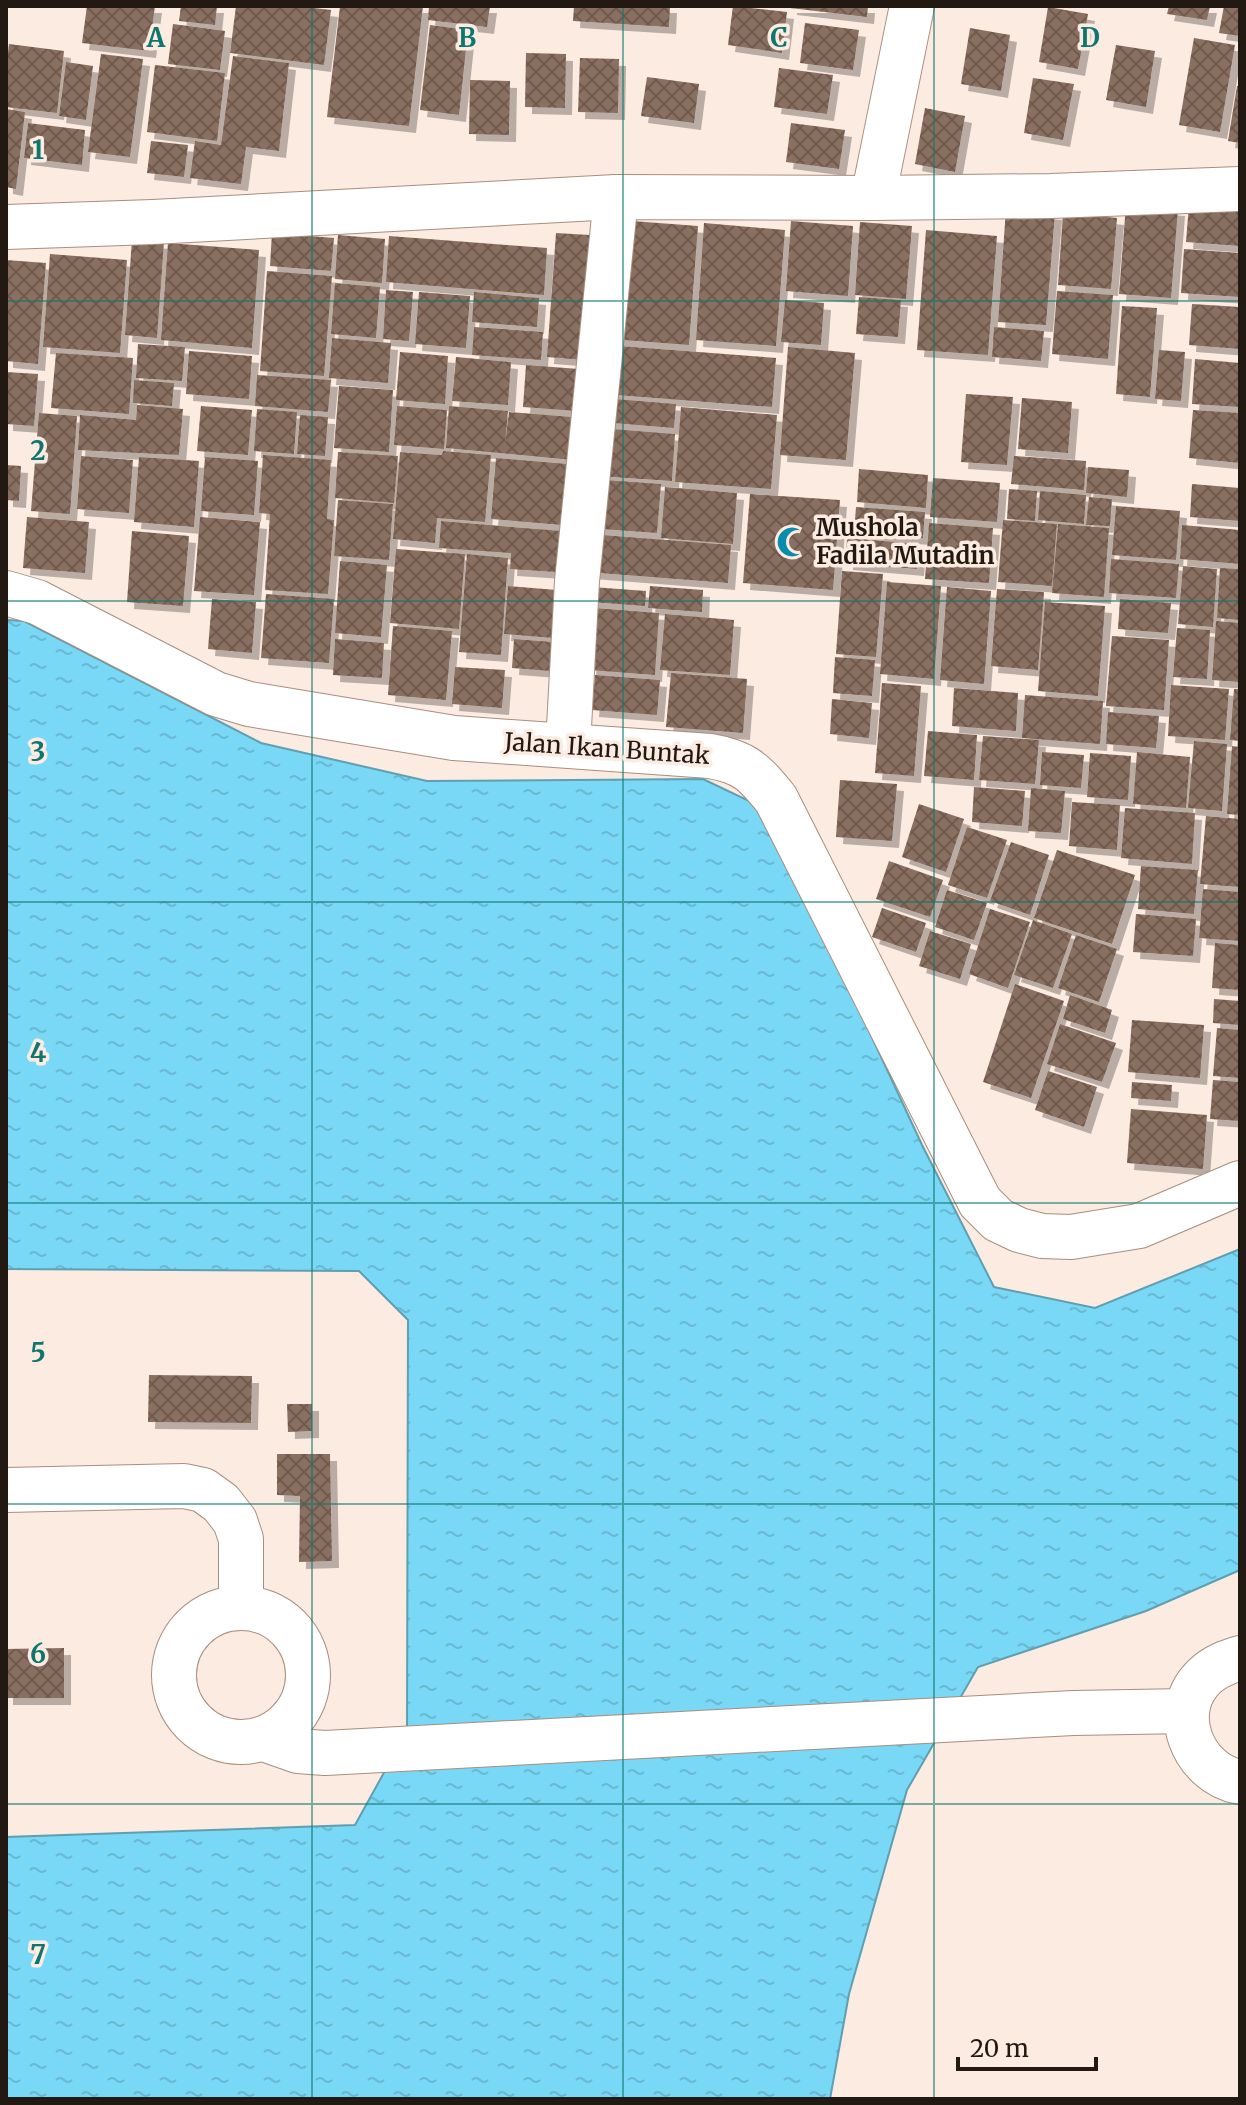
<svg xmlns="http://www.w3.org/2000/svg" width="1246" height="2105" font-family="Merriweather,serif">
	<defs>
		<pattern id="water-ripples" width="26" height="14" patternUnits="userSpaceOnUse" patternTransform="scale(2)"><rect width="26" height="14" fill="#79d8f5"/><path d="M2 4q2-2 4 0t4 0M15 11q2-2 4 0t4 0" fill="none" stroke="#68b9d1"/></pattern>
		<pattern id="building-cross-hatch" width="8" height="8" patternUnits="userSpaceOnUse" patternTransform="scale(2)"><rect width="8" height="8" fill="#896f60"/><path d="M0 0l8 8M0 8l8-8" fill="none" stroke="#705a4e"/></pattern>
		<filter id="shadow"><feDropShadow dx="7" dy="7" stdDeviation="0" flood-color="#0004"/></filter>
	</defs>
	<rect width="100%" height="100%" fill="#fcebe1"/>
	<!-- water -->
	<path fill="url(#water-ripples)" stroke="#5f9fb1" stroke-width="2" d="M6 620 24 621 261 743 427 781 703 779 766 809 922 1145 994 1287 1095 1308 1240 1249V1570L1146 1611 978 1667 907 1790 849 1994 830 2099H6V1837L355 1825 407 1731 408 1320 359 1271 6 1269Z"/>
	<!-- building -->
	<g fill="url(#building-cross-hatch)" filter="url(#shadow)">
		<path d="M87 6H155L149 51 82 43Z"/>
		<path d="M181 6H217L215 25 179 21Z"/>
		<path d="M236 6H297L331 10 324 65 230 53Z"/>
		<path d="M340 6H423L409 126 327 117Z"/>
		<path d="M429 6H490L487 27 428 20Z"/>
		<path d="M574 6H670L669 27 573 21Z"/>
		<path d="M733 6 787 12 782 53 728 45Z"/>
		<path d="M790 6H868L867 17 790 8Z"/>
		<path d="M1169 6H1210L1207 20 1167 14Z"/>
		<path d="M1224 6H1240V36L1219 33Z"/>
		<path d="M1048 7 1088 14 1078 69 1039 62Z"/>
		<path d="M805 23 859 30 853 70 800 63Z"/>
		<path d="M173 24 225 31 220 70 168 64Z"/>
		<path d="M430 25 468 30 459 115 420 110Z"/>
		<path d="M970 28 1010 35 1001 91 961 84Z"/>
		<path d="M1194 38 1235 45 1220 132 1179 125Z"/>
		<path d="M9 44 64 51 57 113 6 107V69Z"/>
		<path d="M1116 45 1155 51 1146 107 1106 100Z"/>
		<path d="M526 53 566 54 565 108 525 107Z"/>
		<path d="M101 54 143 59 130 157 88 152Z"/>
		<path d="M233 56 289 63 279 151 246 147 241 184 190 178 195 141 221 145Z"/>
		<path d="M580 58 619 59 618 113 578 112Z"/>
		<path d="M66 62 93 66 86 120 59 116Z"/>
		<path d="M155 65 225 73 217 141 147 132Z"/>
		<path d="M779 68 833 75 827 114 774 107Z"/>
		<path d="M647 77 699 84 694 123 641 116Z"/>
		<path d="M1033 78 1074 84 1063 140 1024 133Z"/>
		<path d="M470 80 510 81 509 135 469 134Z"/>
		<path d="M1237 86H1240V143L1228 141Z"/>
		<path d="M925 108 965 116 955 172 915 164Z"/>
		<path d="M6 109 25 112 16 189 6 187Z"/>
		<path d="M28 123 85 130 82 165 24 158Z"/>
		<path d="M791 123 845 130 839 169 786 162Z"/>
		<path d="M151 141 188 145 184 177 147 173Z"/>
		<path d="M1126 205 1178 209 1171 298 1119 294Z"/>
		<path d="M1189 205 1240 209V246L1186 242Z"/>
		<path d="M1006 209 1055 213 1046 325 998 322Z"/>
		<path d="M1063 213 1117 218 1111 289 1058 285Z"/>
		<path d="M619 220 698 226 689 345 610 339Z"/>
		<path d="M791 221 853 226 848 296 786 291Z"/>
		<path d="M860 222 912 226 906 299 855 295Z"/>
		<path d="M704 223 785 230 776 346 696 340Z"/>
		<path d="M926 230 997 236 988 355 917 350Z"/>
		<path d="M272 233 334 238 331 271 270 266Z"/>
		<path d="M556 233 606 236 596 361 547 357Z"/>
		<path d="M338 235 385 239 382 283 335 279Z"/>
		<path d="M389 236 547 248 544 295 386 282Z"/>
		<path d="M132 240 164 242 157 338 125 335Z"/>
		<path d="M168 243 259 250 252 348 161 340Z"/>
		<path d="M1184 249 1240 253V297L1181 293Z"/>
		<path d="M50 254 127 260 120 353 43 347Z"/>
		<path d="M6 260 46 263 38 364 6 361Z"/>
		<path d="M267 271 332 276 324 376 260 371Z"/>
		<path d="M335 283 380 287 376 338 331 334Z"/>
		<path d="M386 290 413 292 409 341 383 339Z"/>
		<path d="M1057 291 1113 295 1108 359 1052 354Z"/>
		<path d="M419 292 470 296 466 348 415 344Z"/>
		<path d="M474 292 539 298 537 327 472 322Z"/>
		<path d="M859 297 901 300 898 337 856 334Z"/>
		<path d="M785 300 824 303 821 345 781 342Z"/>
		<path d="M1192 304 1240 307V349L1189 345Z"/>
		<path d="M1122 306 1157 308 1150 397 1116 394Z"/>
		<path d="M474 327 543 332 541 360 472 355Z"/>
		<path d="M994 327 1044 331 1041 361 992 357Z"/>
		<path d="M332 338 391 343 388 383 329 378Z"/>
		<path d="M138 344 185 347 182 381 136 378Z"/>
		<path d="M607 345 776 358 772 407 604 394Z"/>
		<path d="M788 347 855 353 846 460 780 455Z"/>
		<path d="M1159 350 1185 352 1181 401 1155 399Z"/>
		<path d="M189 351 252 356 249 399 186 394Z"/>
		<path d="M400 352 448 356 445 404 396 400Z"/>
		<path d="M56 353 133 358 129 414 51 408Z"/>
		<path d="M456 357 511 362 508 405 452 401Z"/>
		<path d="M1195 359 1240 363V407L1192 404Z"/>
		<path d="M526 365 592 370 589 412 523 407Z"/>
		<path d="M6 372 38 374 34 426 6 424Z"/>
		<path d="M257 375 331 380 328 412 255 406Z"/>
		<path d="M134 380 174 383 172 406 133 403Z"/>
		<path d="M339 386 393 390 389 452 334 448Z"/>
		<path d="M966 394 1013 397 1007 465 961 462Z"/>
		<path d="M603 398 676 404 674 428 601 422Z"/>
		<path d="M1022 398 1072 402 1068 453 1018 449Z"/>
		<path d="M137 405 183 409 179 455 78 450 80 415 136 420Z"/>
		<path d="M201 406 252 410 248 455 197 451Z"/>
		<path d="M397 406 447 410 444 449 394 445Z"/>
		<path d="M449 406 508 411 505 445 509 412 586 418 583 461 446 448Z"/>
		<path d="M681 407 777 415 771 489 675 482Z"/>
		<path d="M257 409 297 412 294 454 254 451Z"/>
		<path d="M1193 410 1240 413V463L1189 458Z"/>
		<path d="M39 413 77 416 70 514 31 511Z"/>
		<path d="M300 415 328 417 325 456 297 454Z"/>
		<path d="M600 428 675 434 672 481 597 476Z"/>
		<path d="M443 451 491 455 485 522 437 518 435 543 393 539 400 452 442 455Z"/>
		<path d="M338 452 398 456 394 503 335 498Z"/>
		<path d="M263 455 331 460 327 519 334 520 328 594 265 590 270 514 259 513Z"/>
		<path d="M81 456 133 460 129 513 77 509Z"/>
		<path d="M1014 456 1086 461 1084 490 1011 484Z"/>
		<path d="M139 457 199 461 194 527 134 522Z"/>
		<path d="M205 457 258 461 254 515 201 511Z"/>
		<path d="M496 458 579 465 574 526 491 519Z"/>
		<path d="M6 465 21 466 19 501 6 500Z"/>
		<path d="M1088 467 1129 470 1127 497 1086 493Z"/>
		<path d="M859 469 928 475 926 508 857 502Z"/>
		<path d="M933 478 1000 483 997 522 930 517Z"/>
		<path d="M592 479 661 484 657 533 588 528Z"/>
		<path d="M1192 484 1240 488V521L1190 517Z"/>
		<path d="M665 487 737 493 733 544 661 538Z"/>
		<path d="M1009 489 1037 491 1035 521 1007 519Z"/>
		<path d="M1040 491 1086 495 1084 524 1038 520Z"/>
		<path d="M750 494 840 500 833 590 743 583Z"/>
		<path d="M1089 497 1112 499 1110 526 1086 525Z"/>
		<path d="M338 500 393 504 389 560 334 556Z"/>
		<path d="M1116 506 1180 511 1176 560 1112 555Z"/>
		<path d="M856 507 925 512 923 538 854 533Z"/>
		<path d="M27 517 89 522 85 573 23 568Z"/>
		<path d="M200 517 260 522 254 595 194 591Z"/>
		<path d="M1003 520 1057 524 1052 586 998 582Z"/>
		<path d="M441 521 574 532 571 573 510 569 511 553 439 548Z"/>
		<path d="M929 523 993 528 989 583 925 579Z"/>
		<path d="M1058 524 1109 528 1104 597 1052 593Z"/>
		<path d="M1182 525 1240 530V564L1180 559Z"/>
		<path d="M132 531 189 536 183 606 127 602Z"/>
		<path d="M590 534 731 545 728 583 587 572Z"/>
		<path d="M847 538 919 544 917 569 846 563Z"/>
		<path d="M396 549 465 554 459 629 390 623Z"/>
		<path d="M467 554 508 558 501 655 459 652Z"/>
		<path d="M1111 559 1179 564 1176 598 1109 593Z"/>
		<path d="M340 561 387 565 381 637 335 633Z"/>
		<path d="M1183 566 1217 569 1213 627 1178 624Z"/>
		<path d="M1220 568 1240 569V620L1217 618Z"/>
		<path d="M842 571 883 574 876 657 836 654Z"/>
		<path d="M887 582 941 586 934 679 880 674Z"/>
		<path d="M508 586 569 591 565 639 504 634Z"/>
		<path d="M650 586 703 590 702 612 648 608Z"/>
		<path d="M592 587 646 591 645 606 591 602Z"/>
		<path d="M947 587 991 591 984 684 940 680Z"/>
		<path d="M997 589 1044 592 1038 670 991 666Z"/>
		<path d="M266 594 334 599 329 663 261 658Z"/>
		<path d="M212 599 256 602 252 653 208 649Z"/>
		<path d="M1120 599 1171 603 1168 633 1118 629Z"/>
		<path d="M1045 602 1105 606 1098 696 1038 691Z"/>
		<path d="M594 608 659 613 655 675 589 670Z"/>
		<path d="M665 614 734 620 730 675 660 670Z"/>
		<path d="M1216 621 1240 623V682L1212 680Z"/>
		<path d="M393 626 452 631 446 700 388 695Z"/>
		<path d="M1177 628 1210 630 1207 679 1173 677Z"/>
		<path d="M1112 636 1169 640 1164 710 1106 706Z"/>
		<path d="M335 639 384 643 382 678 333 675Z"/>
		<path d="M514 639 566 643 563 672 512 668Z"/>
		<path d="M835 657 875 660 872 696 833 693Z"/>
		<path d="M455 667 505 670 502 708 452 704Z"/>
		<path d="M671 673 747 679 743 733 666 727Z"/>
		<path d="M595 675 660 680 657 715 592 710Z"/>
		<path d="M882 683 921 686 914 776 875 773Z"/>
		<path d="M1171 685 1229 689 1225 740 1168 736Z"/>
		<path d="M954 688 1018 693 1016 731 952 726Z"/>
		<path d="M1234 689H1240V741L1230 740Z"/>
		<path d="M1025 695 1103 701 1100 744 1022 738Z"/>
		<path d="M832 699 872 703 869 738 830 734Z"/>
		<path d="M1108 712 1159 716 1156 748 1106 744Z"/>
		<path d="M928 731 977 735 974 780 924 776Z"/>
		<path d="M983 736 1039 740 1035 784 979 780Z"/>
		<path d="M1194 741 1227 744 1222 811 1188 808Z"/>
		<path d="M1232 746 1240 747V815L1227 814Z"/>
		<path d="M1042 752 1084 755 1081 788 1040 785Z"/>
		<path d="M1137 752 1190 757 1186 808 1133 804Z"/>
		<path d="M1090 753 1131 756 1128 800 1087 797Z"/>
		<path d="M840 780 897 784 892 841 836 837Z"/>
		<path d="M974 787 1025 791 1022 826 972 822Z"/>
		<path d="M1031 788 1065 791 1061 833 1028 831Z"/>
		<path d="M1072 802 1120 805 1117 850 1069 846Z"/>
		<path d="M919 804 964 819 946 872 902 857Z"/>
		<path d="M1125 808 1195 813 1192 864 1121 858Z"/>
		<path d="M1206 816 1240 819V887L1200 884Z"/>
		<path d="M967 827 1007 840 987 898 948 885Z"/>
		<path d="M1011 842 1049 855 1030 915 990 901Z"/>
		<path d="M1057 850 1135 875 1112 944 1034 918Z"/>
		<path d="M889 861 943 880 930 917 876 899Z"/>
		<path d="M1141 866 1198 870 1194 914 1138 909Z"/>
		<path d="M1203 889 1240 892V941L1199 938Z"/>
		<path d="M947 890 987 903 974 940 935 927Z"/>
		<path d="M882 908 926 923 916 952 872 937Z"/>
		<path d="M990 909 1030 922 1008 988 969 974Z"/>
		<path d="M1136 914 1196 919 1193 956 1133 952Z"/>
		<path d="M1033 920 1072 934 1053 988 1014 975Z"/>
		<path d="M930 931 971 944 960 979 919 966Z"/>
		<path d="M1076 935 1117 949 1099 1002 1058 988Z"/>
		<path d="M1215 943 1240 945V990L1212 988Z"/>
		<path d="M1015 984 1064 1001 1031 1098 983 1082Z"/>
		<path d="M1070 995 1112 1010 1105 1033 1063 1019Z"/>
		<path d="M1214 999 1240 1001V1025L1213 1023Z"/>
		<path d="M1132 1020 1204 1025 1200 1078 1128 1072Z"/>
		<path d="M1060 1024 1116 1043 1102 1082 1047 1064Z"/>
		<path d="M1217 1028 1240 1030V1078L1213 1076Z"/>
		<path d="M1048 1071 1097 1087 1084 1127 1035 1110Z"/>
		<path d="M1213 1080 1240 1082V1121L1210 1119Z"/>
		<path d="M1132 1082 1172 1085 1171 1101 1131 1098Z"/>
		<path d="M1131 1109 1207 1115 1203 1169 1127 1163Z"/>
		<path d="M149 1375 252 1376 251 1423 148 1422Z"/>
		<path d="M287 1404H312V1431L288 1432Z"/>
		<path d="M277 1454H330L332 1561 299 1562 300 1496 277 1495Z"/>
		<path d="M64 1648V1698H6V1649Z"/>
	</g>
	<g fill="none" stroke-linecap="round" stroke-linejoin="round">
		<!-- minor casing -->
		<g stroke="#a88e7e" stroke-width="46">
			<g id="minor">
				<path d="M873 198 912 6"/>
				<path d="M6 227 153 222 616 197 873 198 1051 196 1240 189"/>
				<path d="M6 593 37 602 216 694 249 704 454 738 710 756C745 762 754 772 776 799L980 1202 998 1220 1019 1230 1042 1236 1071 1237 1139 1226 1240 1183"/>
				<path d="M568 745 577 581 616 197"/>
				<path d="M6 1490 184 1486 203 1490 221 1503 235 1521 241 1539V1607"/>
				<circle cx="241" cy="1675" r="67"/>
				<path d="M1240 1658C1227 1662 1216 1666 1206 1675 1167 1710 1192 1773 1240 1782"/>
				<path d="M264 1739 298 1751 325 1753 1073 1713 1187 1711"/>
			</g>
		</g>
		<!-- minor -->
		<use href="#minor" stroke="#fff" stroke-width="44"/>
	</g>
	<!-- grid -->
	<path fill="none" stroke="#0f766e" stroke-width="2" stroke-opacity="0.55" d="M312 6V2099M623 6V2099M934 6V2099M6 301H1240M6 601H1240M6 902H1240M6 1203H1240M6 1504H1240M6 1804H1240"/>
	<!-- icons -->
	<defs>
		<g id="mosque-bare" transform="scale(2.4)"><path d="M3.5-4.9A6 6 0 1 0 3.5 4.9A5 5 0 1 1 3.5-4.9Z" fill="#078ead" stroke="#fcebe1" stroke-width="2.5" paint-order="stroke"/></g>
	</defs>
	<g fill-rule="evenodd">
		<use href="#mosque-bare" x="792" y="542"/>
	</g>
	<g text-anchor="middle" stroke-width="7" stroke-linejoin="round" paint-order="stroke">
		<!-- poi labels -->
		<g font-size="24" font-weight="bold" fill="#231913" stroke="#fcebe1" text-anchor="start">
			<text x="816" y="536">Mushola<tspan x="816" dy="28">Fadila Mutadin</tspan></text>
		</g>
		<!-- street labels -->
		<g font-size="24" fill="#231913" stroke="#fcebe1">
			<text transform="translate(607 749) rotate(4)" y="8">Jalan Ikan Buntak</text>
		</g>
	</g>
	<g font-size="26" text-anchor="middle" font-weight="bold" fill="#0f766e" stroke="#fcebe1" stroke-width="7" stroke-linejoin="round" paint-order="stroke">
		<text x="156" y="47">A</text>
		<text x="467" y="47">B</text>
		<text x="779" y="47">C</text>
		<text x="1090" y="47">D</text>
		<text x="38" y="159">1</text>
		<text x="38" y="460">2</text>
		<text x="38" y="761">3</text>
		<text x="38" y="1062">4</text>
		<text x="38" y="1362">5</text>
		<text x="38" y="1663">6</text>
		<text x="38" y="1964">7</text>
	</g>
	<!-- border -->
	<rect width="1246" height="2105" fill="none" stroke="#231913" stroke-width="16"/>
	<!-- scale -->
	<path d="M958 2057v12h138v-12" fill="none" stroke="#231913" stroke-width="4"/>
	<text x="970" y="2057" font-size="24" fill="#231913" stroke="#fcebe1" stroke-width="6" paint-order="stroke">20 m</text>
</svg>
